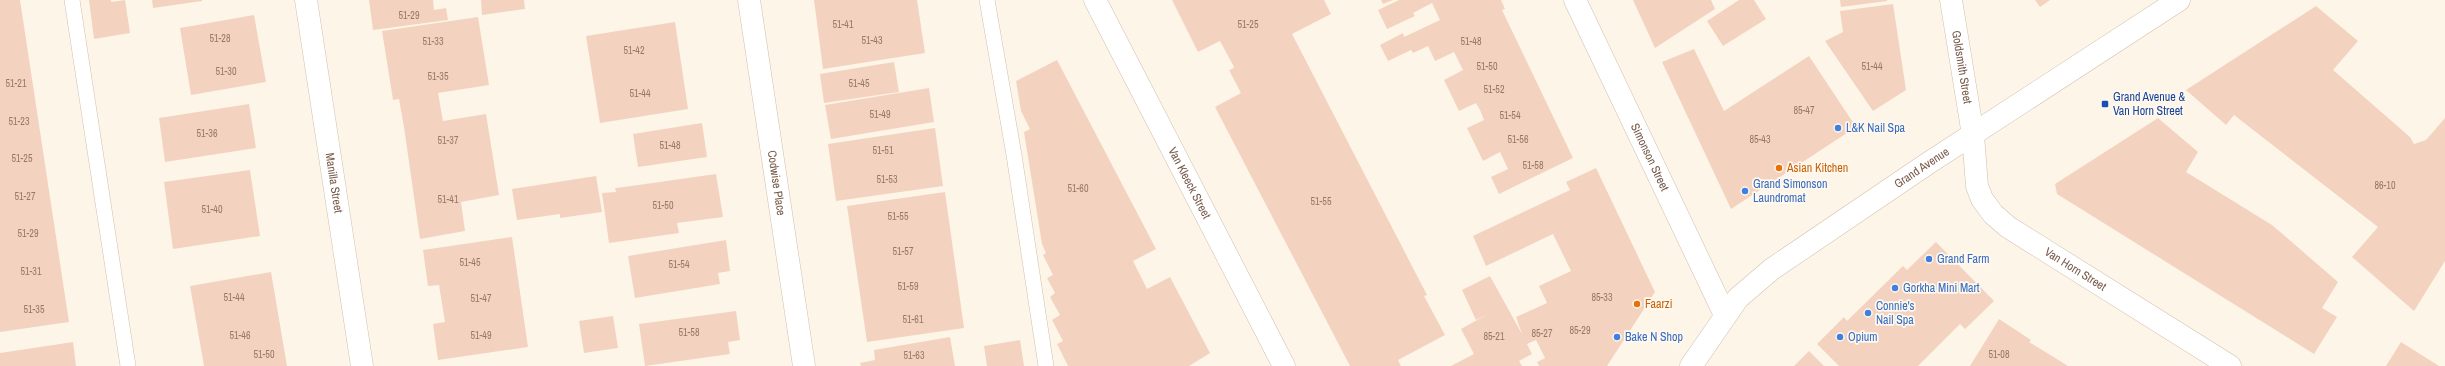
<svg xmlns="http://www.w3.org/2000/svg" width="2445" height="366" font-family="'Archivo Narrow',sans-serif">
	<rect width="100%" height="100%" fill="#fdf5e8"/>
	<!-- building -->
	<g fill="#f3d3bf">
		<path d="M0 0H20L69 322 0 332Z"/>
		<path d="M89 0H111V2L125 0 130 33 94 39Z"/>
		<path d="M152 0H202V1L153 8Z"/>
		<path d="M369 0H433L434 10 446 8 448 20 373 30Z"/>
		<path d="M481 0H524L525 9 482 15Z"/>
		<path d="M814 0H917L925 53 823 69Z"/>
		<path d="M1172 0H1324L1331 14 1292 34 1427 295 1424 296 1445 335 1398 360 1401 366H1350L1215 107 1241 93 1229 70 1234 68 1233 65 1220 41 1198 52Z"/>
		<path d="M1381 0H1393L1383 4Z"/>
		<path d="M1399 0H1501L1505 9 1502 10 1573 158 1499 194 1491 177 1508 169 1500 152 1483 161 1467 128 1484 120 1480 110 1476 103 1459 111 1444 80 1463 70 1454 52 1435 61 1428 46 1413 53 1411 50 1388 61 1380 45 1403 33 1404 37 1440 20 1432 3 1413 13 1415 16 1387 29 1378 10Z"/>
		<path d="M1633 0H1711L1715 9 1655 48Z"/>
		<path d="M1739 0H1754L1766 19 1723 46 1707 21Z"/>
		<path d="M1840 0H1887V1L1841 7Z"/>
		<path d="M2035 0H2050L2040 7Z"/>
		<path d="M1893 4 1906 90 1873 111 1825 41 1843 32 1840 11Z"/>
		<path d="M2316 6 2358 41 2333 70 2410 137 2414 144 2426 140 2445 118V261L2414 311 2352 257 2378 227 2234 115 2226 125 2186 90Z"/>
		<path d="M254 15 266 82 191 95 180 28Z"/>
		<path d="M478 17 489 85 438 93 443 121 486 114 499 195 461 202 465 231 420 239 404 127 399 99 393 100 382 31Z"/>
		<path d="M675 22 688 109 600 123 586 36Z"/>
		<path d="M1694 49 1724 111 1809 56 1856 127 1731 209 1662 62Z"/>
		<path d="M1057 60 1156 249 1133 261 1147 289 1170 277 1210 353 1189 366H1068L1057 344 1063 341 1052 320 1060 315 1050 297 1055 293 1047 278 1053 275 1043 255 1046 253 1042 244 1024 132 1030 129 1021 111 1016 81Z"/>
		<path d="M894 62 899 92 824 103 820 74Z"/>
		<path d="M929 88 934 122 831 139 825 105Z"/>
		<path d="M249 104 256 148 165 162 159 118Z"/>
		<path d="M2158 118 2198 152 2186 172 2272 225 2338 282 2322 308 2337 317 2314 354 2057 194 2055 184Z"/>
		<path d="M702 123 707 157 638 167 633 134Z"/>
		<path d="M935 128 943 186 836 201 828 144Z"/>
		<path d="M1596 168 1655 292 1607 366H1539L1537 362 1545 358 1536 340 1527 344 1532 354 1519 361 1522 366H1451L1474 354 1461 329 1488 314 1476 320 1462 290 1490 276 1522 334 1516 317 1547 303 1539 286 1571 271 1553 234 1486 266 1473 236 1570 190 1566 182Z"/>
		<path d="M250 170 260 236 173 249 164 182Z"/>
		<path d="M716 174 723 217 677 223 679 233 609 243 602 193 616 192 615 188 624 187Z"/>
		<path d="M596 176 602 212 560 218V214L517 220 512 189Z"/>
		<path d="M945 192 964 328 867 342 847 206Z"/>
		<path d="M512 237 528 347 438 360 433 324 445 322 439 285 428 286 423 250Z"/>
		<path d="M726 240 730 271 718 273 720 284 635 298 628 256Z"/>
		<path d="M1936 242 1994 301 1965 329 1960 324 1918 366H1839L1817 344 1844 317 1847 321 1903 266 1907 270Z"/>
		<path d="M271 272 287 366H204L190 286Z"/>
		<path d="M736 311 740 340 728 342 730 354 645 366 639 324Z"/>
		<path d="M613 316 618 348 584 353 579 321Z"/>
		<path d="M1999 319 2031 340 2029 342 2068 366H1970Z"/>
		<path d="M950 337 955 366H861L860 363 875 360 874 350Z"/>
		<path d="M1020 340 1024 366H987L984 346Z"/>
		<path d="M73 342 76 366H0V353Z"/>
		<path d="M2401 342 2439 366H2386Z"/>
		<path d="M1809 351 1824 366H1794Z"/>
	</g>
	<g fill="none" stroke-linecap="round" stroke-linejoin="round">
		<!-- lane casing -->
		<g stroke="#d2beaf" stroke-width="16">
			<g id="lane">
				<path d="M72 0 128 366"/>
				<path d="M987 0 1014 155 1046 366"/>
			</g>
		</g>
		<!-- street casing -->
		<g stroke="#d2beaf" stroke-width="23">
			<g id="street">
				<path id="s1" d="M306 0 362 366"/>
				<path id="s2" d="M749 0 804 366"/>
				<path id="s3" d="M1095 0 1284 366"/>
				<path id="s4" d="M1575 0 1725 315"/>
				<path id="s5" d="M1951 0 1973 135 1977 186 1982 199 1993 214 2008 227 2230 366"/>
			</g>
		</g>
		<!-- secondary casing -->
		<g stroke="#d5bead" stroke-width="23">
			<g id="secondary">
				<path id="s6" d="M1691 366 1738 298 1772 269 1927 164 2179 0"/>
			</g>
		</g>
		<!-- lane -->
		<use href="#lane" stroke="#fff" stroke-width="15"/>
		<!-- street -->
		<use href="#street" stroke="#fff" stroke-width="22"/>
		<!-- secondary -->
		<use href="#secondary" stroke="#fff" stroke-width="22"/>
	</g>
	<!-- markers -->
	<rect fill="#1a4fb4" stroke="#fff8ef" stroke-width="1.5" x="2101" y="100" width="8" height="8" rx="2"/>
	<g fill="#3f7fe0" stroke="#fff8ef" stroke-width="1.5">
		<circle cx="1838" cy="128" r="4"/>
		<circle cx="1745" cy="191" r="4"/>
		<circle cx="1929" cy="259" r="4"/>
		<circle cx="1895" cy="288" r="4"/>
		<circle cx="1868" cy="313" r="4"/>
		<circle cx="1617" cy="337" r="4"/>
		<circle cx="1840" cy="337" r="4"/>
	</g>
	<g fill="#e8710a" stroke="#fff8ef" stroke-width="1.5">
		<circle cx="1779" cy="168" r="4"/>
		<circle cx="1637" cy="304" r="4"/>
	</g>
	<g text-anchor="middle" stroke-width="3.5" stroke-linejoin="round" paint-order="stroke">
		<!-- number labels -->
		<g font-size="10" fill="#977868">
			<text x="409" y="19">51-29</text>
			<text x="843" y="28">51-41</text>
			<text x="1248" y="28">51-25</text>
			<text x="220" y="42">51-28</text>
			<text x="872" y="44">51-43</text>
			<text x="433" y="45">51-33</text>
			<text x="1471" y="45">51-48</text>
			<text x="634" y="54">51-42</text>
			<text x="1487" y="70">51-50</text>
			<text x="1872" y="70">51-44</text>
			<text x="226" y="75">51-30</text>
			<text x="438" y="80">51-35</text>
			<text x="16" y="87">51-21</text>
			<text x="859" y="87">51-45</text>
			<text x="1494" y="93">51-52</text>
			<text x="640" y="97">51-44</text>
			<text x="1804" y="114">85-47</text>
			<text x="880" y="118">51-49</text>
			<text x="1510" y="119">51-54</text>
			<text x="19" y="125">51-23</text>
			<text x="207" y="137">51-36</text>
			<text x="1518" y="143">51-56</text>
			<text x="1760" y="143">85-43</text>
			<text x="448" y="144">51-37</text>
			<text x="670" y="149">51-48</text>
			<text x="883" y="154">51-51</text>
			<text x="22" y="162">51-25</text>
			<text x="1533" y="169">51-58</text>
			<text x="887" y="183">51-53</text>
			<text x="2385" y="189">86-10</text>
			<text x="1078" y="192">51-60</text>
			<text x="25" y="200">51-27</text>
			<text x="448" y="203">51-41</text>
			<text x="1321" y="205">51-55</text>
			<text x="663" y="209">51-50</text>
			<text x="212" y="213">51-40</text>
			<text x="898" y="220">51-55</text>
			<text x="28" y="237">51-29</text>
			<text x="903" y="255">51-57</text>
			<text x="470" y="266">51-45</text>
			<text x="679" y="268">51-54</text>
			<text x="31" y="275">51-31</text>
			<text x="908" y="290">51-59</text>
			<text x="234" y="301">51-44</text>
			<text x="1602" y="301">85-33</text>
			<text x="481" y="302">51-47</text>
			<text x="34" y="313">51-35</text>
			<text x="913" y="323">51-61</text>
			<text x="1580" y="334">85-29</text>
			<text x="689" y="336">51-58</text>
			<text x="1542" y="337">85-27</text>
			<text x="240" y="339">51-46</text>
			<text x="481" y="339">51-49</text>
			<text x="1494" y="340">85-21</text>
			<text x="264" y="358">51-50</text>
			<text x="1999" y="358">51-08</text>
			<text x="914" y="359">51-63</text>
		</g>
		<!-- street labels -->
		<g font-size="12" fill="#785a4b" stroke="#fff8ef">
			<text dy="4" stroke="none"><textPath href="#s5" startOffset="68">Goldsmith Street</textPath></text>
			<text dy="4" stroke="none"><textPath href="#s4" startOffset="174">Simonson Street</textPath></text>
			<text dy="4" stroke="none"><textPath href="#s6" startOffset="308">Grand Avenue</textPath></text>
			<text dy="4" stroke="none"><textPath href="#s1" startOffset="185">Manilla Street</textPath></text>
			<text dy="4" stroke="none"><textPath href="#s2" startOffset="185">Codwise Place</textPath></text>
			<text dy="4" stroke="none"><textPath href="#s3" startOffset="206">Van Kleeck Street</textPath></text>
			<text dy="4" stroke="none"><textPath href="#s5" startOffset="320">Van Horn Street</textPath></text>
		</g>
		<!-- transit labels -->
		<g font-size="12" fill="#164399" stroke="#fff8ef" text-anchor="start">
			<text x="2113" y="101">Grand Avenue &amp;<tspan x="2113" dy="14">Van Horn Street</tspan></text>
		</g>
		<!-- shop labels -->
		<g font-size="12" fill="#366cbe" stroke="#fff8ef" text-anchor="start">
			<text x="1846" y="132">L&amp;K Nail Spa</text>
			<text x="1753" y="188">Grand Simonson<tspan x="1753" dy="14">Laundromat</tspan></text>
			<text x="1937" y="263">Grand Farm</text>
			<text x="1903" y="292">Gorkha Mini Mart</text>
			<text x="1876" y="310">Connie's<tspan x="1876" dy="14">Nail Spa</tspan></text>
			<text x="1625" y="341">Bake N Shop</text>
			<text x="1848" y="341">Opium</text>
		</g>
		<!-- food labels -->
		<g font-size="12" fill="#c56008" stroke="#fff8ef" text-anchor="start">
			<text x="1787" y="172">Asian Kitchen</text>
			<text x="1645" y="308">Faarzi</text>
		</g>
	</g>
</svg>
